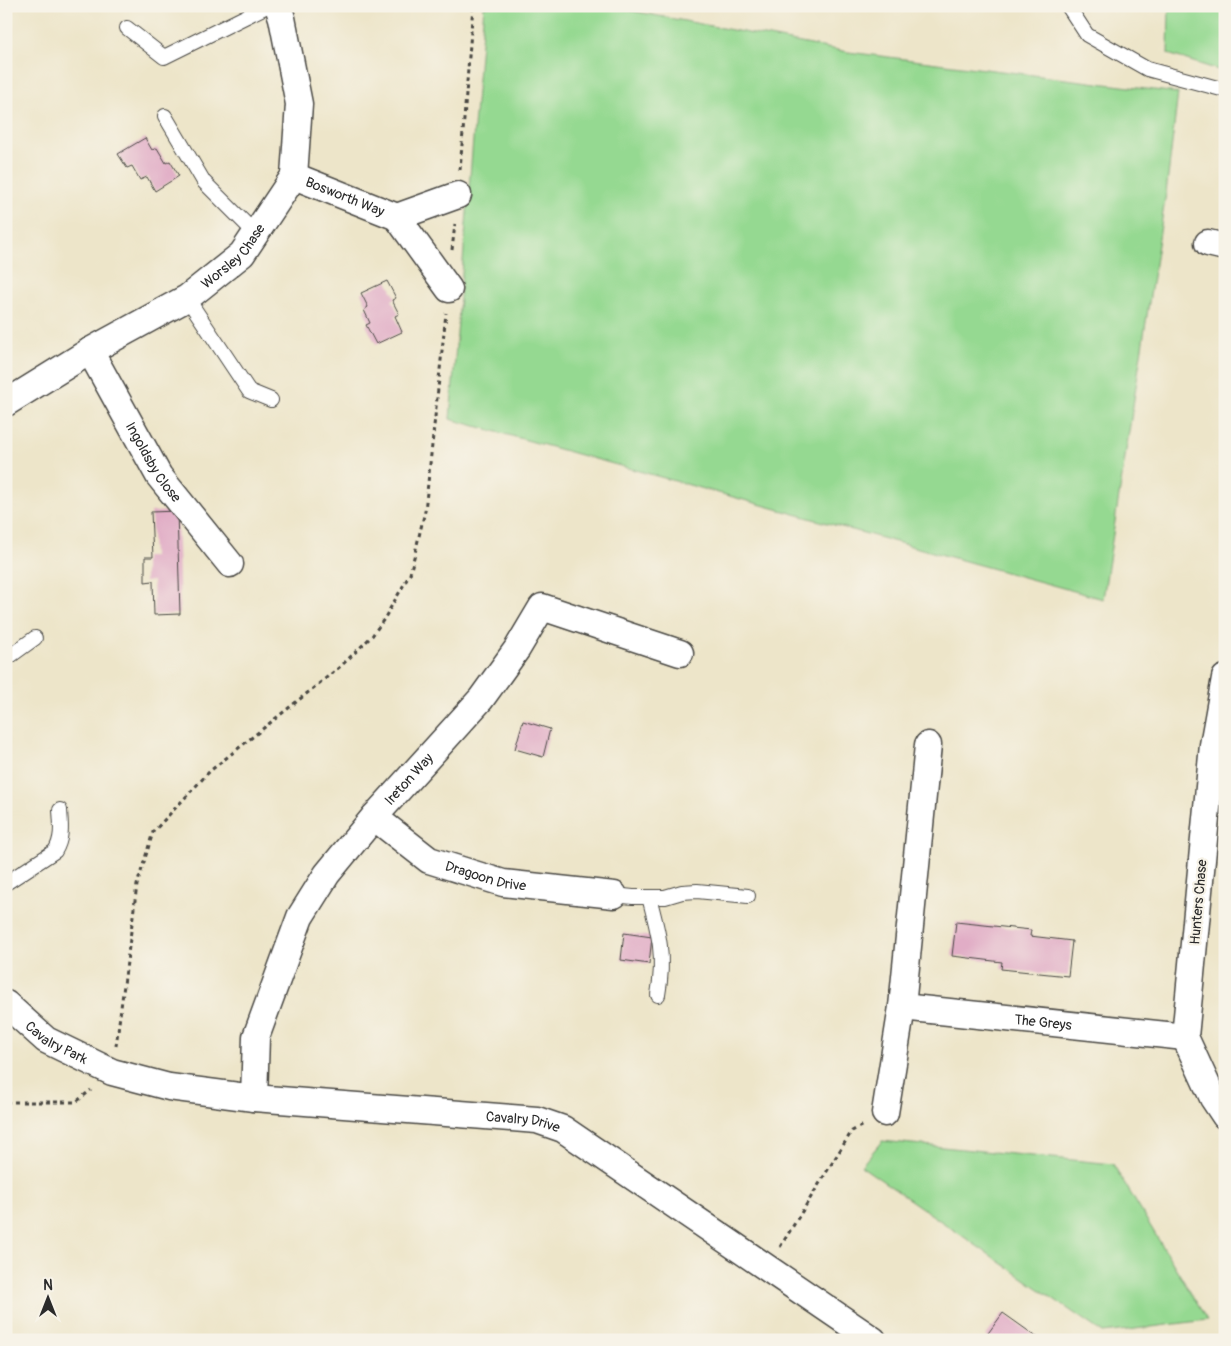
<svg xmlns="http://www.w3.org/2000/svg" width="1231" height="1346" font-family="Pangolin,sans-serif">
	<rect width="100%" height="100%" fill="#f7f3e8"/>
	<filter id="ink" filterUnits="userSpaceOnUse"><feTurbulence type="fractalNoise" baseFrequency=".02" numOctaves="2"/><feDisplacementMap in="SourceGraphic" scale="10" xChannelSelector="R" yChannelSelector="G"/><feConvolveMatrix kernelMatrix="1 2 1 2 8 2 1 2 1" color-interpolation-filters="sRGB"/></filter>
	<filter id="wash" filterUnits="userSpaceOnUse"><feTurbulence type="fractalNoise" baseFrequency=".0096" numOctaves="4" result="noise"/><feDisplacementMap in="SourceGraphic" scale="20" xChannelSelector="R" yChannelSelector="G"/><feGaussianBlur stdDeviation="1.12" result="paint"/><feColorMatrix in="noise" values="0 0 0 0 0 0 0 0 0 0 0 0 0 0 0 0 0 1.4 0 .05"/><feComposite in="paint" operator="in"/></filter>
	<g filter="url(#wash)">
		<rect width="100%" height="100%" fill="#ede5c9"/>
		<!-- green -->
		<g fill="#95d991" stroke="#60825e">
			<path d="M484 6H606L848 52 1178 93 1166 193 1103 599 450 419Z"/>
			<path d="M1169 6H1225V72L1168 54Z"/>
			<path d="M882 1141 1113 1164 1207 1320 1103 1333 861 1166Z"/>
		</g>
		<g id="blocks">
			<!-- building -->
			<g fill="#e1adc6">
				<path d="M145 138 152 150 157 148 166 163 170 161 179 176 155 191 147 177 140 180 132 166 127 168 118 154Z"/>
				<path d="M387 281 396 298 392 300 399 314 395 316 402 332 376 344 366 325 370 323 364 310 368 307 361 293Z"/>
				<path d="M177 511 180 614 154 615 153 581 145 582V557H153L151 512Z"/>
				<path d="M523 721 550 729 543 757 515 749Z"/>
				<path d="M956 922 1031 930 1030 936 1072 941 1068 976 1001 969 1002 962 952 956Z"/>
				<path d="M624 933 652 937 649 964 621 960Z"/>
				<path d="M1003 1313 1041 1340H991L986 1336Z"/>
			</g>
		</g>
	</g>
	<g filter="url(#ink)">
		<use href="#blocks" fill-opacity="0" stroke="#484743" stroke-width="1"/>
		<g fill="none" stroke-linecap="round" stroke-linejoin="round">
			<!-- lane casing -->
			<g stroke="#484743" stroke-width="16">
				<g id="lane">
					<path d="M1068 6 1087 35 1147 69 1225 90"/>
					<path d="M127 28 164 57 267 6"/>
					<path d="M165 116 204 182 255 233"/>
					<path d="M187 298 249 391 271 400"/>
					<path d="M6 659 35 638"/>
					<path d="M6 883 55 851C63 838 61 825 60 810"/>
					<path d="M614 895 633 897H665L682 892 697 891 748 896"/>
					<path d="M649 897C659 934 665 956 658 995"/>
				</g>
			</g>
			<!-- street casing -->
			<g stroke="#484743" stroke-width="29">
				<g id="street">
					<path id="s1" d="M294 176 397 217 458 195"/>
					<path d="M397 217 449 289"/>
					<path d="M1208 243 1225 247"/>
					<path id="s2" d="M90 351 159 476 230 564"/>
					<path id="s3" d="M6 403 90 351 187 298 242 254 294 176 299 104 282 18 278 6"/>
					<path d="M1225 678 1213 745 1185 1037 1213 1098 1225 1116"/>
					<path id="s4" d="M374 817 429 860 503 883 614 895"/>
					<path id="s5" d="M6 1004 46 1040 112 1072 169 1087 254 1098 537 1120 563 1129 873 1340"/>
					<path id="s6" d="M902 1007 1185 1037"/>
					<path id="s7" d="M254 1098 256 1037 300 917 327 874 374 817 481 699 517 649 542 607 680 653"/>
					<path d="M885 1113 902 1007 928 745"/>
				</g>
			</g>
			<!-- path -->
			<g stroke="#484743" stroke-width="3" stroke-dasharray="4 4" stroke-linecap="butt">
				<path d="M460 170 473 6"/>
				<path d="M452 250 455 224"/>
				<path d="M116 1046 137 885 153 832 210 771 341 666 372 636 384 619 410 574 425 511 446 313"/>
				<path d="M6 1102H76L91 1090"/>
				<path d="M780 1247 852 1131 863 1125"/>
			</g>
			<!-- lane -->
			<use href="#lane" stroke="#fff" stroke-width="14"/>
			<!-- street -->
			<use href="#street" stroke="#fff" stroke-width="26"/>
		</g>
	</g>
	<g text-anchor="middle" stroke-width="4.5" stroke-linejoin="round" paint-order="stroke">
		<!-- street labels -->
		<g font-size="14" fill="#2b2b2b" stroke="#f7f3e8">
			<text dy="5" stroke="none"><textPath href="#s1" startOffset="55">Bosworth Way</textPath></text>
			<text dy="5" stroke="none"><textPath href="#s3" startOffset="272">Worsley Chase</textPath></text>
			<text dy="5" stroke="none"><textPath href="#s2" startOffset="128">Ingoldsby Close</textPath></text>
			<text dy="5" stroke="none"><textPath href="#s7" startOffset="365">Ireton Way</textPath></text>
			<text dy="5" stroke="none"><textPath href="#s4" startOffset="129">Dragoon Drive</textPath></text>
			<text transform="translate(1198 902) rotate(-85)" y="5">Hunters Chase</text>
			<text dy="5" stroke="none"><textPath href="#s6" startOffset="142">The Greys</textPath></text>
			<text dy="5" stroke="none"><textPath href="#s5" startOffset="64">Cavalry Park</textPath></text>
			<text dy="5" stroke="none"><textPath href="#s5" startOffset="542">Cavalry Drive</textPath></text>
		</g>
	</g>
	<!-- margin -->
	<rect width="1231" height="1346" fill="none" stroke="#f7f3e8" stroke-width="25"/>
	<!-- north arrow -->
	<g transform="translate(48 1298)" stroke="#f7f3e8" stroke-width="4" paint-order="stroke">
	<path d="M0-4L9 19L0 12L-9 19Z" fill="#2b2b2b"/>
	<text y="-8" font-size="14" font-weight="bold" text-anchor="middle" fill="#2b2b2b">N</text>
	</g>
</svg>
